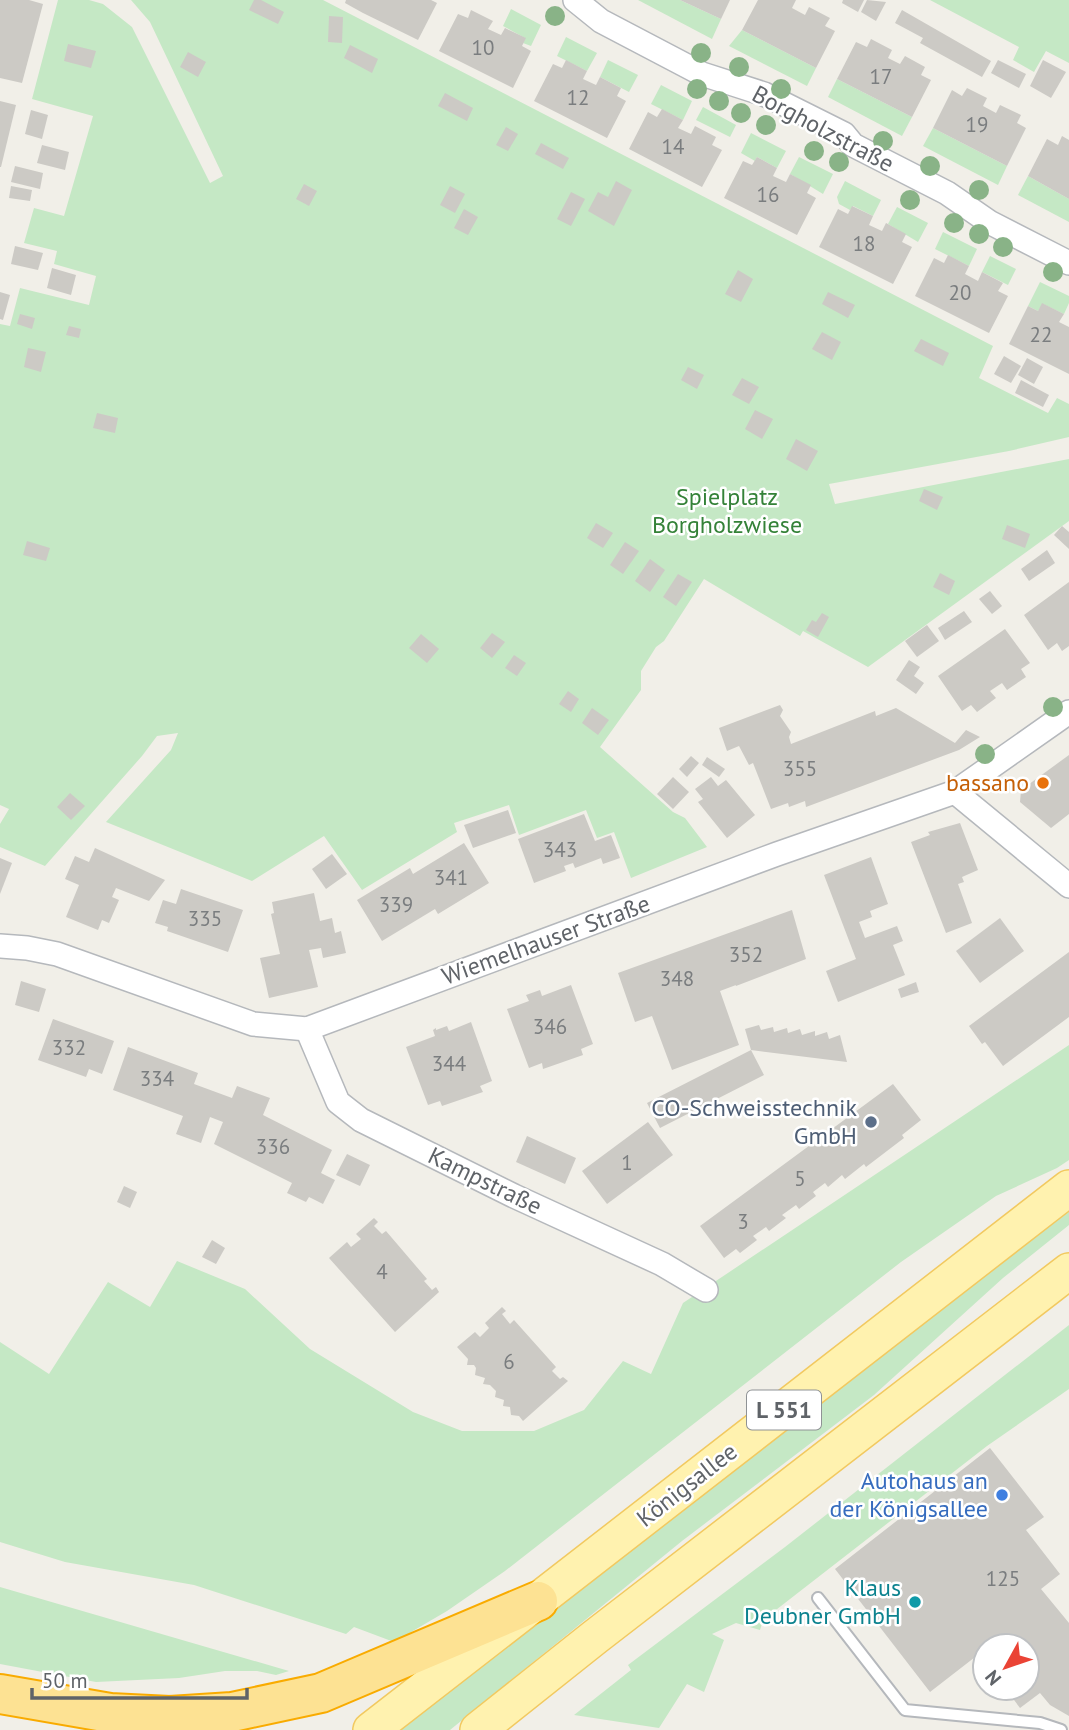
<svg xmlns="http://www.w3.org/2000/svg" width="1069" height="1730" font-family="'PT Sans',sans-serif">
	<rect width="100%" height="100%" fill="#f1efe8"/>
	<!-- green -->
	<g fill="#c5e8c5">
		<path d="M58 0H89L103 4 132 27 210 183 223 176 150 22 131 0H323L993 346 979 378 1048 413 1057 398 1069 404V437L1009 451 829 484 835 504 1069 459V521L868 667 803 631 800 636 704 579 664 641 656 647 641 671V690L600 747 673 812 685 818 707 847 631 878 614 832 597 838 586 810 519 835 509 805 454 823 457 832 362 890 324 836 252 881 106 822 171 750 178 733 157 736 142 756 45 866 0 847V824L9 809 0 805V324L10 326 20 288 89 305 96 276 54 264 57 251 24 243 34 208 64 216 93 116 32 99Z"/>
		<path d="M638 0H680L721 19 712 39Z"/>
		<path d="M930 0H1069V63L1046 51 1034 72 1013 60 1019 47Z"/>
		<path d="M511 9 541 25 531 46 523 43 525 38 503 26Z"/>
		<path d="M742 30 816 68 807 86 729 46Z"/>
		<path d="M566 37 597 53 587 71 557 56Z"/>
		<path d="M608 60 638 75 629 92 600 77Z"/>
		<path d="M837 79 912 117 902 136 828 97Z"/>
		<path d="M661 85 692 101 683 120 651 104Z"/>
		<path d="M703 107 736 125 730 137 696 120Z"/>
		<path d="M933 128 1007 166 998 185 923 146Z"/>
		<path d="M751 133 786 151 777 168 757 157 755 161 741 153Z"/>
		<path d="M799 157 833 174 823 194 790 174Z"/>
		<path d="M1028 176 1069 199V222L1018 195Z"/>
		<path d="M845 181 881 200 873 216 853 206 850 210 839 204 837 197Z"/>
		<path d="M897 207 928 223 918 242 888 224Z"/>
		<path d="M943 232 977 249 969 266 935 249Z"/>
		<path d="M990 256 1016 269 1008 285 982 272Z"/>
		<path d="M1040 282 1069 296V303L1064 314 1043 304 1038 311 1028 306Z"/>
		<path d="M1069 1045V1160L1057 1168 996 1196 901 1262 505 1571 447 1611 394 1642 354 1627 346 1634 194 1585 65 1562 0 1542V1342L49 1374 108 1282 150 1307 177 1261 245 1289 310 1349 413 1412 462 1431H534L584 1410 623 1361 651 1374 683 1303Z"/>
		<path d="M1069 1208V1225L1003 1278 874 1395 682 1541 450 1730H396Z"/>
		<path d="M1069 1325V1389L987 1446 763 1620 760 1630 736 1623 712 1634 724 1640 704 1692 687 1684 659 1728 574 1715 631 1670 628 1665 785 1547Z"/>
		<path d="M0 1587 289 1671 276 1675 257 1671H225L179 1678 96 1682 0 1664Z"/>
	</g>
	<!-- building -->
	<g fill="#cccac5">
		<path d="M0 0H29L43 4 22 83 0 78Z"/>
		<path d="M254 0H261L284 12 278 24 249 10Z"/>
		<path d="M346 0H431L437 3 418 40 363 13 345 3Z"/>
		<path d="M680 0H730L721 19Z"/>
		<path d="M758 0H796L792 8 805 15 809 7 830 18 825 26 835 31 816 68 742 30Z"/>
		<path d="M843 0H864L858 12 842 3Z"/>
		<path d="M867 0 886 2 876 21 861 12Z"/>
		<path d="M471 10 493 21 488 29 501 35 505 28 526 38 522 46 531 51 513 88 439 51 458 14 468 18Z"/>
		<path d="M902 10 991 61 982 77 920 43 923 38 895 23Z"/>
		<path d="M329 16 343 17 342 43 328 42Z"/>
		<path d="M871 39 892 50 888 58 900 64 905 56 925 67 921 75 931 80 912 117 837 79 856 42 867 47Z"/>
		<path d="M68 44 96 51 91 68 64 61Z"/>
		<path d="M350 45 378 59 372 73 344 58Z"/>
		<path d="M188 52 206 62 198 77 180 67Z"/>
		<path d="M566 60 587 71 583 79 596 85 600 77 621 88 617 96 626 101 607 138 534 101 553 64 562 68Z"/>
		<path d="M998 60 1026 74 1019 88 991 73Z"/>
		<path d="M1043 60 1066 72 1051 98 1030 86Z"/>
		<path d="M967 88 987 98 983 106 996 113 1000 105 1021 115 1017 123 1026 128 1007 166 933 128 952 90 962 96Z"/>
		<path d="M445 93 473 108 467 121 438 106Z"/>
		<path d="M0 101 16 105 1 167H0Z"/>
		<path d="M662 109 683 120 678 128 691 134 695 126 716 137 712 145 722 150 702 187 629 149 648 112 657 117Z"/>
		<path d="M31 110 48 115 42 139 25 134Z"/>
		<path d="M506 127 518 134 508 151 496 145Z"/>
		<path d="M1062 136 1069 140V199L1028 176 1047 139 1058 145Z"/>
		<path d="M541 143 569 158 563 169 535 154Z"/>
		<path d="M42 145 69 152 65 170 37 163Z"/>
		<path d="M757 157 777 168 773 176 786 182 790 174 811 185 807 193 816 198 797 235 724 198 743 161 752 165Z"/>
		<path d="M15 166 43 173 40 189 11 182Z"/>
		<path d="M616 181 632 190 614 226 588 211 598 192 608 197Z"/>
		<path d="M304 184 317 191 309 206 296 199Z"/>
		<path d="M11 186 32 190 30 201 9 198Z"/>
		<path d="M450 186 465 194 455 213 440 205Z"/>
		<path d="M571 192 585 199 571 226 557 219Z"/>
		<path d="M852 206 873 216 869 225 882 231 886 223 906 234 902 242 912 247 893 284 819 247 838 209 848 214Z"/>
		<path d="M464 209 478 217 468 235 454 228Z"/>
		<path d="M15 246 43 253 38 270 11 264Z"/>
		<path d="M948 255 969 266 965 274 978 281 982 272 1003 283 998 291 1008 296 989 333 915 296 934 258 944 263Z"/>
		<path d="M52 268 76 275 71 295 47 288Z"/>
		<path d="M738 270 753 279 741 302 725 294Z"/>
		<path d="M0 292 10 295 3 320 0 319Z"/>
		<path d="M828 292 855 305 848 318 822 304Z"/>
		<path d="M1042 303 1064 314 1059 322 1069 327V374L1009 344 1028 306 1038 311Z"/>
		<path d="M20 314 35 318 32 329 17 324Z"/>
		<path d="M69 326 81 329 79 338 66 335Z"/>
		<path d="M822 332 841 342 832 360 812 349Z"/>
		<path d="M921 339 949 353 943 366 914 351Z"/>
		<path d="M28 348 46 352 41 372 24 367Z"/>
		<path d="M1004 356 1021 366 1011 383 994 374Z"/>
		<path d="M1027 358 1043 367 1034 384 1018 375Z"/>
		<path d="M688 367 704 375 697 389 681 380Z"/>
		<path d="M742 378 759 387 749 404 732 395Z"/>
		<path d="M1021 380 1049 395 1043 407 1015 393Z"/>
		<path d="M755 410 773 419 762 439 745 429Z"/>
		<path d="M97 413 118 418 115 433 93 428Z"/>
		<path d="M796 439 818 451 807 471 786 459Z"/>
		<path d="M924 489 943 497 937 510 919 501Z"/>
		<path d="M596 523 613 533 603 548 587 538Z"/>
		<path d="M1007 525 1030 534 1025 548 1002 539Z"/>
		<path d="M1062 526 1069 532V549L1054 535Z"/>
		<path d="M27 541 50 548 46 561 23 555Z"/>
		<path d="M625 542 639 551 623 574 610 565Z"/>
		<path d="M1047 550 1055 563 1029 581 1021 569Z"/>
		<path d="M650 559 665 570 650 592 635 581Z"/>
		<path d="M940 573 955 581 949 595 933 587Z"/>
		<path d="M678 574 692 582 676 606 663 597Z"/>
		<path d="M1069 582V646L1062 651 1057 643 1048 650 1024 615Z"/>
		<path d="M990 591 1002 606 992 614 979 599Z"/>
		<path d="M964 611 972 622 945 640 938 628Z"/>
		<path d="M822 613 829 617 818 637 806 630 812 620 816 622Z"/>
		<path d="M927 625 939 641 917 657 905 641Z"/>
		<path d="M1005 629 1030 663 1021 669 1026 677 1007 690 1002 683 990 691 996 698 977 712 971 705 962 711 938 676Z"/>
		<path d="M492 633 505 642 492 658 480 648Z"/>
		<path d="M421 634 439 649 427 663 409 648Z"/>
		<path d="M514 655 526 663 517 676 505 668Z"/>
		<path d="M909 660 920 667 914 676 924 683 916 694 896 680Z"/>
		<path d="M568 691 579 699 571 712 559 704Z"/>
		<path d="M780 705 783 710 780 716 791 732 789 737 791 744 875 711 876 716 896 708 955 743 966 730 980 737 959 750 806 807 805 801 789 807 788 803 771 809 753 763 749 765 739 746 727 751 719 728Z"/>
		<path d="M592 708 609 720 598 735 582 723Z"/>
		<path d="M1069 755V814L1051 828 1020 802 1021 790Z"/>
		<path d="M691 756 699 763 687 777 679 769Z"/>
		<path d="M707 757 725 769 719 777 702 765Z"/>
		<path d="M673 777 689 792 673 809 657 794Z"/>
		<path d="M711 777 718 786 726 780 755 815 727 838 698 802 703 799 695 789Z"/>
		<path d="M70 793 85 806 71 820 57 807Z"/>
		<path d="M508 810 516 833 473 848 464 825Z"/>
		<path d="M584 814 595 841 611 835 620 858 603 864 601 858 575 868 573 863 564 866 566 871 534 883 518 839Z"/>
		<path d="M960 823 978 870 962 877 964 882 958 884 972 923 946 933 911 842 930 835 928 832Z"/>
		<path d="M464 843 489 883 438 914 435 909 382 941 357 900 410 868 413 874Z"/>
		<path d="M95 848 165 880 149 901 116 888 112 897 119 900 109 923 102 920 98 930 66 917 79 885 65 879 75 856 89 862Z"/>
		<path d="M332 854 347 874 326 889 312 869Z"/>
		<path d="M871 857 888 904 870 911 872 917 859 922 865 938 897 926 903 941 893 945 905 975 838 1002 826 971 856 959 824 875Z"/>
		<path d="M0 858 12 863 0 894Z"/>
		<path d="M181 889 243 910 228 952 167 931 168 927 155 923 163 900 176 904Z"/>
		<path d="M314 893 320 921 332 918 335 933 341 931 346 953 323 958 321 948 309 950 318 987 269 998 260 958 280 954 271 914 274 913 272 902Z"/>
		<path d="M792 910 806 959 736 986 730 968 736 985 720 991 739 1045 672 1070 652 1016 635 1022 618 973Z"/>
		<path d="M1000 918 1024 951 980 983 956 951Z"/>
		<path d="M1069 952V1017L1003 1066 985 1042 982 1044 969 1026Z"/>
		<path d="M21 981 46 989 39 1012 15 1005Z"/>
		<path d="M916 982 919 992 901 998 898 989Z"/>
		<path d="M571 985 593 1044 581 1049 583 1055 543 1069 542 1063 529 1068 507 1009 529 1001 526 995 540 990 542 996Z"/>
		<path d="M53 1019 114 1041 102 1074 89 1069 86 1077 38 1060Z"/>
		<path d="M471 1022 492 1081 480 1086 483 1092 442 1106 440 1101 428 1105 406 1047 435 1036 433 1030 436 1028V1030L447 1026 449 1031Z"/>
		<path d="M759 1025 761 1030 773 1027 774 1032 787 1028 788 1033 800 1029 802 1035 815 1031V1036L827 1032 829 1039 840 1035 847 1062 751 1050 764 1075 660 1128 647 1103 751 1050 745 1029Z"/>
		<path d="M128 1047 198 1073 194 1084 232 1098 237 1086 270 1098 263 1115 332 1150 321 1173 335 1180 323 1204 309 1197 306 1202 287 1193 292 1183 214 1144 223 1122 210 1117 201 1143 176 1134 183 1116 113 1090Z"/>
		<path d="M893 1084 921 1120 902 1135 904 1138 866 1167 864 1164 845 1179 842 1175 828 1187 825 1183 813 1192 816 1196 799 1209 796 1205 782 1215 786 1218 769 1231 766 1227 753 1236 757 1240 740 1253 736 1249 724 1258 700 1226Z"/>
		<path d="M648 1122 673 1155 607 1204 582 1171Z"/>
		<path d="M527 1136 576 1158 565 1184 516 1162Z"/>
		<path d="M347 1154 370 1165 360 1186 336 1175Z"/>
		<path d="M124 1186 137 1192 130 1208 117 1202Z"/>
		<path d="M374 1218 378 1222 374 1226 382 1234 386 1231 427 1279 424 1281 432 1290 436 1287 439 1292 395 1332 329 1258 347 1242 351 1247 361 1239 356 1234Z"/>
		<path d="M212 1240 225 1248 216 1264 202 1257Z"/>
		<path d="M502 1307 506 1311 502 1314 510 1324 514 1320 556 1367 552 1371 560 1379 563 1377 568 1381 523 1421 519 1416 511 1415 510 1407 503 1406 504 1400 495 1397 496 1391 490 1385 483 1384 485 1378 475 1375 476 1368 474 1365H467L468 1359 457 1347 475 1332 480 1337 489 1328 485 1323Z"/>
		<path d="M990 1448 1044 1517 1026 1530 1060 1574 1041 1589 1069 1623V1716L1050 1705 1040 1693 1020 1708 1005 1688H1027V1646H985V1662L979 1654 930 1692 835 1569Z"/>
	</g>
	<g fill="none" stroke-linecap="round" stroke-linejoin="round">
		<!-- service casing -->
		<g stroke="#b5b8bc" stroke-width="14">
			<path id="service" d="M818 1598 905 1710 1040 1723 1061 1730"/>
		</g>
		<!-- minor casing -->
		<g stroke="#b5b8bc" stroke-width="26">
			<g id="minor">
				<path d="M575 0 601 21 702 74 764 94 844 134 853 145 947 193 989 222 1069 263"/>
				<path d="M955 792 1069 886"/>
				<path d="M0 946 27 948 57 954 253 1024 307 1029 777 854 955 792 1069 712"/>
				<path d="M307 1029 338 1102 361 1120 514 1196 662 1264 706 1290"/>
			</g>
		</g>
		<!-- primary casing -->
		<g stroke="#f2c960" stroke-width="38">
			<g id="primary">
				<path d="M371 1730 1069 1188"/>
				<path d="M478 1730 595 1637 1069 1271"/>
			</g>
		</g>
		<!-- motorway casing -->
		<g stroke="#f9ab00" stroke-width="42">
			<path id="motorway" d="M0 1694 110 1713 170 1716 232 1712 321 1693 538 1601"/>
		</g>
		<!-- service -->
		<use href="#service" stroke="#fff" stroke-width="10"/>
		<!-- minor -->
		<use href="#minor" stroke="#fff" stroke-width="23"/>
		<!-- primary -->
		<use href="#primary" stroke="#fff2af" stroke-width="35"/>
		<!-- motorway -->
		<use href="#motorway" stroke="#fde293" stroke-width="38"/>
	</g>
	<!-- trees -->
	<g fill="#89b387">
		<circle cx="555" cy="16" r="10"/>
		<circle cx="701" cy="53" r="10"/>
		<circle cx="739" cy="67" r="10"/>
		<circle cx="697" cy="89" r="10"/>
		<circle cx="781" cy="89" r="10"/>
		<circle cx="719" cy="101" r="10"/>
		<circle cx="741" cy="113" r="10"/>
		<circle cx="766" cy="125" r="10"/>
		<circle cx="883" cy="141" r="10"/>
		<circle cx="814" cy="151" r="10"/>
		<circle cx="839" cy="162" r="10"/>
		<circle cx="930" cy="166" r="10"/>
		<circle cx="979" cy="190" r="10"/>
		<circle cx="910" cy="200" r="10"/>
		<circle cx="954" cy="223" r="10"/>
		<circle cx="979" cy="234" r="10"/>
		<circle cx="1003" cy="247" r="10"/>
		<circle cx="1053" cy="272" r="10"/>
		<circle cx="1053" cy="707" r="10"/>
		<circle cx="985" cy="754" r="10"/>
	</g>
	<!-- markers -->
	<circle fill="#e8710a" stroke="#fff" stroke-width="2.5" cx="1043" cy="783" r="7"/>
	<circle fill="#5c6f8a" stroke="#fff" stroke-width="2.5" cx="871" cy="1122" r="7"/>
	<circle fill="#3f7fe0" stroke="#fff" stroke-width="2.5" cx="1002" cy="1495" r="7"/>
	<circle fill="#0f9aa8" stroke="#fff" stroke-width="2.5" cx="915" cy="1602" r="7"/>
	<g text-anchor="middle" stroke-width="5" stroke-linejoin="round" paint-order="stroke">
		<!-- number labels -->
		<g font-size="21" fill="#7a7d7f">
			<text x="483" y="55">10</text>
			<text x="881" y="84">17</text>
			<text x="578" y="105">12</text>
			<text x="977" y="132">19</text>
			<text x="673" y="154">14</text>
			<text x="768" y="202">16</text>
			<text x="864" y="251">18</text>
			<text x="960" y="300">20</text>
			<text x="1041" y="342">22</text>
			<text x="800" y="776">355</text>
			<text x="560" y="857">343</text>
			<text x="451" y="885">341</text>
			<text x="396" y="912">339</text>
			<text x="205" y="926">335</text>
			<text x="746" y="962">352</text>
			<text x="677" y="986">348</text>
			<text x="550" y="1034">346</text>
			<text x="69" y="1055">332</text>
			<text x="449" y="1071">344</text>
			<text x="157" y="1086">334</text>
			<text x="273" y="1154">336</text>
			<text x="627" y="1170">1</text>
			<text x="800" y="1186">5</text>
			<text x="743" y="1229">3</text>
			<text x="382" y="1279">4</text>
			<text x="509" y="1369">6</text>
			<text x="1003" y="1586">125</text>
		</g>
		<!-- shield labels -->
		<rect fill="#fff" stroke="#8f9295" stroke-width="2" x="747" y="1390.5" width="74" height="39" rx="5"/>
		<g font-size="23" font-weight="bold" fill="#5f6368">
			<text x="784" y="1418">L 551</text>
		</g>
		<!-- street labels -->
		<g font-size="24" fill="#5f6368" stroke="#fff">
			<text transform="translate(823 129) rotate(28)" y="8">Borgholzstraße</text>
			<text transform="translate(546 940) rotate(-20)" y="8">Wiemelhauser Straße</text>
			<text transform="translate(485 1181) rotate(26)" y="8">Kampstraße</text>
			<text transform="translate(687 1485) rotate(-38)" y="8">Königsallee</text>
		</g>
		<!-- park labels -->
		<g font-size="24" fill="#348238" stroke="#fff">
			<text x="727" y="505">Spielplatz<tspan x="727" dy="28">Borgholzwiese</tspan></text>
		</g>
		<!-- food labels -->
		<g font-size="24" fill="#c56008" stroke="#fff" text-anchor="end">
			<text x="1029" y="791">bassano</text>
		</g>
		<!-- service labels -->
		<g font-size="24" fill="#4e5e75" stroke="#fff" text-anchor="end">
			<text x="857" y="1116">CO-Schweisstechnik<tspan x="857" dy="28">GmbH</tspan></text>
		</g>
		<!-- shop labels -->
		<g font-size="24" fill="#366cbe" stroke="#fff" text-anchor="end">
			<text x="988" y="1489">Autohaus an<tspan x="988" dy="28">der Königsallee</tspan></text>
		</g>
		<!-- culture labels -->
		<g font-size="24" fill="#0d838f" stroke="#fff" text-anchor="end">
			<text x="901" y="1596">Klaus<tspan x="901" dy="28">Deubner GmbH</tspan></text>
		</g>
	</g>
	<!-- north arrow -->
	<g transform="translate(1006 1667) rotate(230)"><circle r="33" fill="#ffffff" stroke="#bfc1c3" stroke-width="2"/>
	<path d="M0-5L12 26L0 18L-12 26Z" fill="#ea4335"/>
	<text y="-10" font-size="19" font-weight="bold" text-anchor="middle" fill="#5f6368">N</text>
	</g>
	<!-- scale -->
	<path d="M32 1688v10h215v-10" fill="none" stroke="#5f6368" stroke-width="3.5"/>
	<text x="42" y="1688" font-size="21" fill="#5f6368" stroke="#ffffff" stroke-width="5" paint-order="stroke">50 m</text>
</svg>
